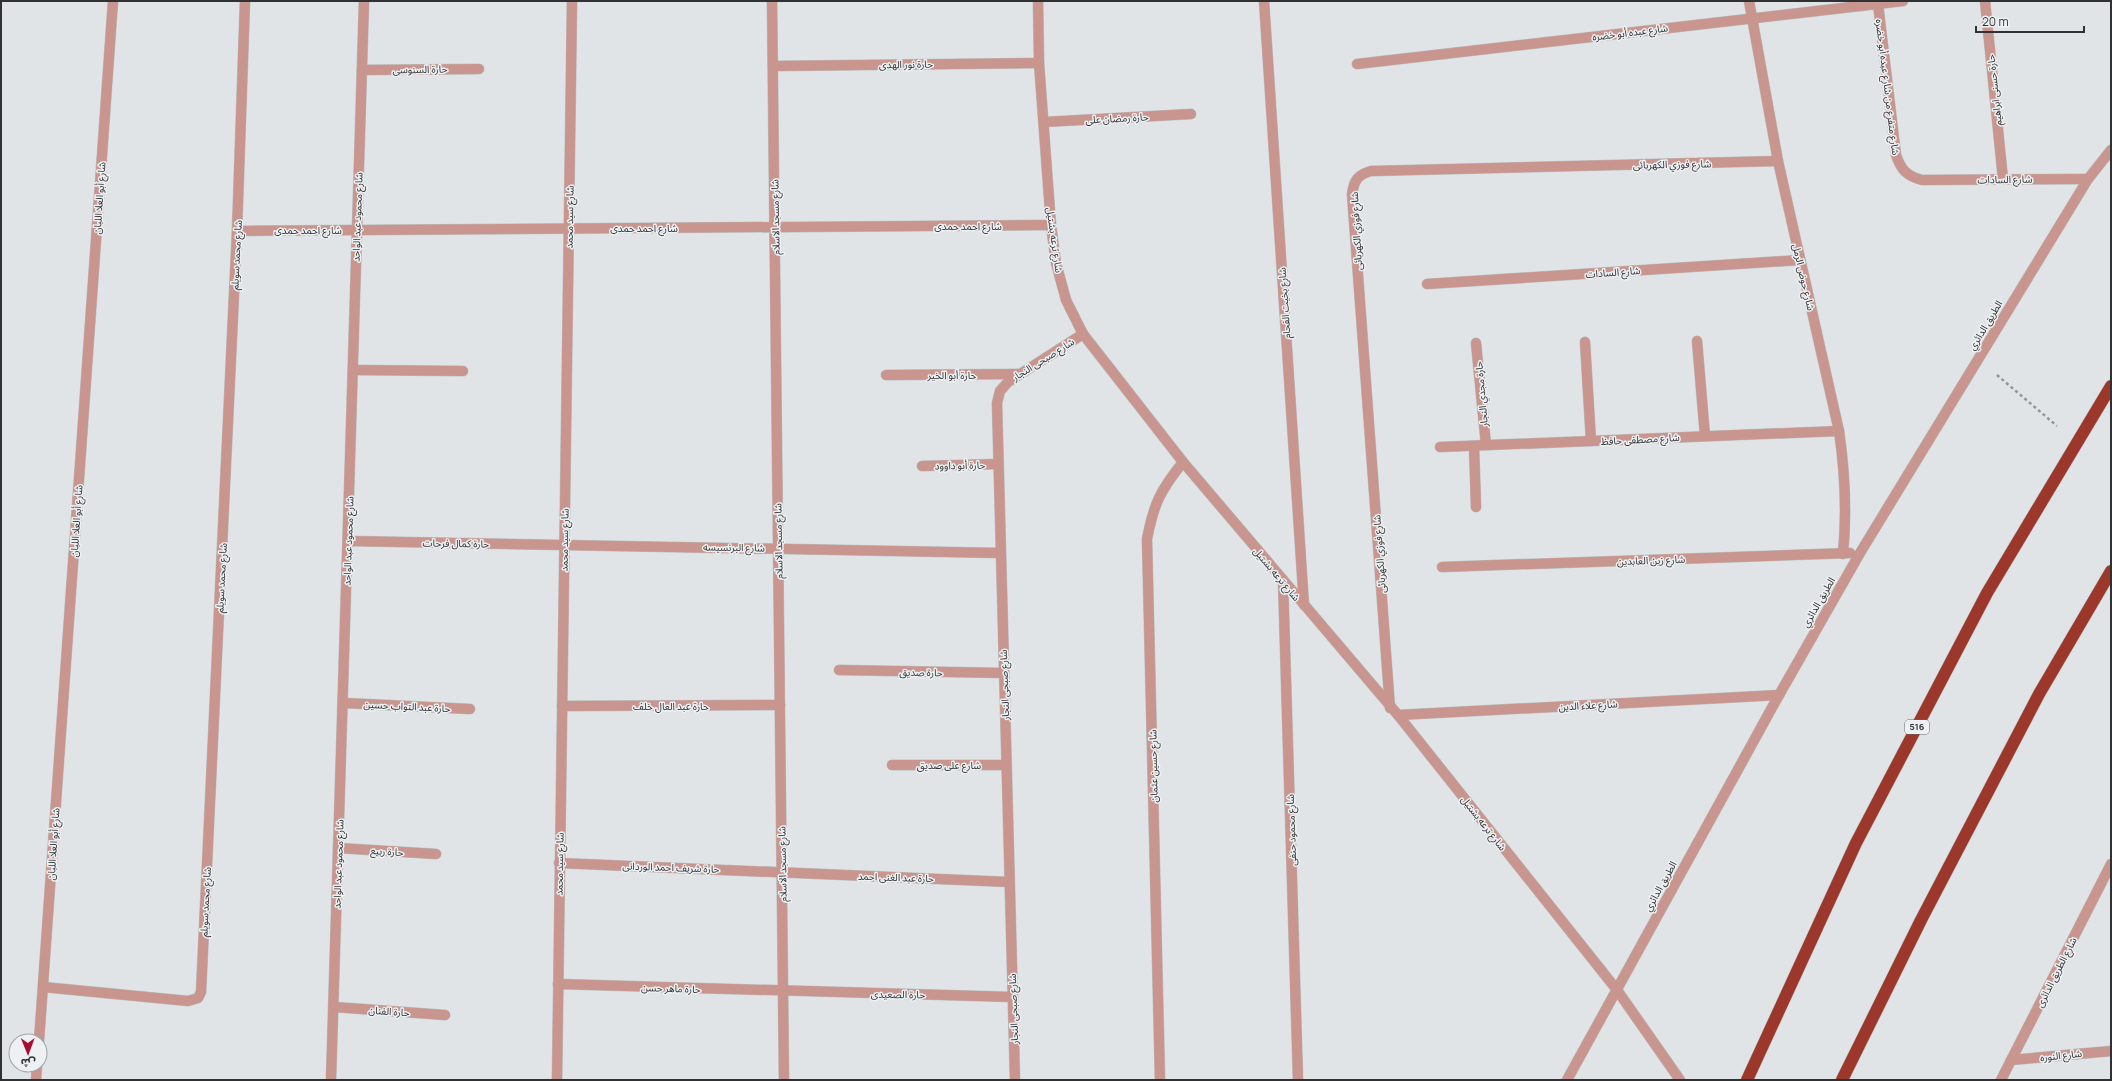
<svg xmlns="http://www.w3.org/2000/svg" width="2112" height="1081" font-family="Manrope,'Noto Sans Arabic',sans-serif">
	<rect width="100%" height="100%" fill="#e0e4e6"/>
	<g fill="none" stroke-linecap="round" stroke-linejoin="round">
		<!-- minor casing -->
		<g stroke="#bdc0c2" stroke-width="11">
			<g id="minor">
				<path d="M772 1 784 1080"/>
				<path d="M1038 1 1039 63 1051 225 1056 263 1066 300 1083 334 1183 462 1398 715 1617 990 1680 1080"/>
				<path d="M1264 1 1304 605"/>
				<path d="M1749 1 1778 161 1839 431C1845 472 1847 512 1843 554"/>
				<path d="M1985 1 2003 179"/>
				<path d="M1878 4 1896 155C1901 170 1907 176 1922 180L2088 179"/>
				<path d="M1357 64 1903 1"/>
				<path d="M773 66 1039 63"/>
				<path d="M362 70 479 69"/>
				<path d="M1044 122 1191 114"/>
				<path d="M237 231 1051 225"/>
				<path d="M1427 284 1800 260"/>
				<path d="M1697 341 1705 436"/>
				<path d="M1585 342 1591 441"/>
				<path d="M1476 343 1486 445"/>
				<path d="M353 370 463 371"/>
				<path d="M886 375 1018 374"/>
				<path d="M1474 446 1476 507"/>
				<path d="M1440 447 1839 431"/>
				<path d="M922 466 998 464"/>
				<path d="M348 541 1000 553"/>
				<path d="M1442 567 1850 553"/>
				<path d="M1283 580 1298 1080"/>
				<path d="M839 670 1004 673"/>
				<path d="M344 703 470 709"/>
				<path d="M562 706 780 705"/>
				<path d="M1390 708 1352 194C1354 181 1357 175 1371 171L1778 161"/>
				<path d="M1398 715 1779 695"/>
				<path d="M892 765H1006"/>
				<path d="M338 848 436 854"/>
				<path d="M559 863 1009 882"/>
				<path d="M558 984 1013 997"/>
				<path d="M43 987 188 1001 198 998 201 992 237 231 245 1"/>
				<path d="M334 1007 445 1015"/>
				<path d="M39 1041 113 1"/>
				<path d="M2011 1060 2111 1051"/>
				<path d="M36 1080 37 1065"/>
				<path d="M331 1080 364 1"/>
				<path d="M557 1080 572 1"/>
				<path d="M1015 1080 997 403 1000 391 1008 382 1083 334"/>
				<path d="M1160 1080 1147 539C1154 503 1160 491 1183 462"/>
				<path d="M1567 1080 1779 695 1860 553 2088 179 2111 150"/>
				<path d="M2001 1080 2111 864"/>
			</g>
		</g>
		<!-- highway casing -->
		<g stroke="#bdc0c2" stroke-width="13">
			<g id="highway">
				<path d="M1747 1080 1856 843 1987 593 2111 386"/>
				<path d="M1842 1080 1921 920 2039 694 2111 571"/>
			</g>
		</g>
		<!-- path -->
		<path stroke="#939697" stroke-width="2.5" stroke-dasharray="3 3" stroke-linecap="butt" d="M1997 375 2057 426"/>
		<!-- minor -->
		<use href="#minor" stroke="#c8968e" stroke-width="10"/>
		<!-- highway -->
		<use href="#highway" stroke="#9b372b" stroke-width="12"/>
	</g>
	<g text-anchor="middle" stroke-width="3" stroke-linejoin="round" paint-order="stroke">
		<!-- shield labels -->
		<rect fill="#eef1f4" stroke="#696b6c" stroke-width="1" x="1905" y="720" width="24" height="14" rx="3"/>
		<g font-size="9" font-weight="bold" fill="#303132">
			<text x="1917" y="730">516</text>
		</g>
		<!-- street labels -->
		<g font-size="10" fill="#303132" stroke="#eef1f4">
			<text transform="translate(1630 32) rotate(-7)" y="4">شارع عبده أبو خضره</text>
			<text transform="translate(906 64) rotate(-1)" y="4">حارة نور الهدى</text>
			<text transform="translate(420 69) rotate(-1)" y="4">حارة السنوسى</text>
			<text transform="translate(1888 87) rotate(83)" y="4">شارع متفرع من شارع عبده أبو خضره</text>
			<text transform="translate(1994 90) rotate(-96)" y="4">حارة حسنى ابراهيم</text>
			<text transform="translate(1117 118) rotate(-3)" y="4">حارة رمضان على</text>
			<text transform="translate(1672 164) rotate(-1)" y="4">شارع فوزي الكهربائى</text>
			<text transform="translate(2005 179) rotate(-1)" y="4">شارع السادات</text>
			<text transform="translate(99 198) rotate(-86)" y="4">شارع أبو العلا اللبان</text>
			<text transform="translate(357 217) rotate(-88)" y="4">شارع محمود عبد الواحد</text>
			<text transform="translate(569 217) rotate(-89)" y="4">شارع سيد محمد</text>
			<text transform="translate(775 217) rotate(-91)" y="4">شارع مسجد الاسلام</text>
			<text x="968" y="230">شارع احمد حمدى</text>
			<text x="644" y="232">شارع احمد حمدى</text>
			<text x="308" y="234">شارع احمد حمدى</text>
			<text transform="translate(1356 231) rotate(-93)" y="4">شارع فوزي الكهربائى</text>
			<text transform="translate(1055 240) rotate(82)" y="4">شارع ترعه بشتيل</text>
			<text transform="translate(236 255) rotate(-87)" y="4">شارع محمد سويلم</text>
			<text transform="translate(1613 272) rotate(-4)" y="4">شارع السادات</text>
			<text transform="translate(1804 277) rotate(77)" y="4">شارع حوض الرمل</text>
			<text transform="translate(1284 303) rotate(-94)" y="4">شارع بخيت الفحام</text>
			<text transform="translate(1985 325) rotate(-59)" y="4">الطريق الدائري</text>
			<text transform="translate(1043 359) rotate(-32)" y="4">شارع صبحى النجار</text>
			<text x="952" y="379">حارة أبو الخير</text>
			<text transform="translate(1481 394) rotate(-95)" y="4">حارة مجدي النجار</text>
			<text transform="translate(1640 439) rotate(-3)" y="4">شارع مصطفى حافظ</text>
			<text transform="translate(960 465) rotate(-1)" y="4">حارة أبو داوود</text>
			<text transform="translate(76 521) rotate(-86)" y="4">شارع أبو العلا اللبان</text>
			<text transform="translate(564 540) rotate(-89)" y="4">شارع سيد محمد</text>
			<text transform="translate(348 541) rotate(-88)" y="4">شارع محمود عبد الواحد</text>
			<text transform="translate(778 541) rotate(-91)" y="4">شارع مسجد الاسلام</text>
			<text transform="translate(456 543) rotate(1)" y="4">حارة كمال فرحات</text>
			<text transform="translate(734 547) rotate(1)" y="4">شارع البرنسيسه</text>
			<text transform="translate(1379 554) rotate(-94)" y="4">شارع فوزي الكهربائى</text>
			<text transform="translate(1651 560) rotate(-2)" y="4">شارع زين العابدين</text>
			<text transform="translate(1277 574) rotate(50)" y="4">شارع ترعه بشتيل</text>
			<text transform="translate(221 578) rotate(-87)" y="4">شارع محمد سويلم</text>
			<text transform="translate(1818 602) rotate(-60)" y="4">الطريق الدائري</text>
			<text transform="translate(921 672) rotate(1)" y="4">حارة صديق</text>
			<text transform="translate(1004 685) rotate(-92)" y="4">شارع صبحى النجار</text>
			<text transform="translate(1588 705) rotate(-3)" y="4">شارع علاء الدين</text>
			<text transform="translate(407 706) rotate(3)" y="4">حارة عبد التواب حسين</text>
			<text x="671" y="710">حارة عبد العال خلف</text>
			<text x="949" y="769">شارع على صديق</text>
			<text transform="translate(1153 766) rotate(-91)" y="4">شارع حسين عثمان</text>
			<text transform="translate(1484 823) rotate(52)" y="4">شارع ترعه بشتيل</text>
			<text transform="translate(1291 830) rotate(-92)" y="4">شارع محمود حنفى</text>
			<text transform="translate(53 844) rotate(-86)" y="4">شارع أبو العلا اللبان</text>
			<text transform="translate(387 851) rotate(4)" y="4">حارة ربيع</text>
			<text transform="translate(338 864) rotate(-88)" y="4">شارع محمود عبد الواحد</text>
			<text transform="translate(559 864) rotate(-89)" y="4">شارع سيد محمد</text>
			<text transform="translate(782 864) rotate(-91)" y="4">شارع مسجد الاسلام</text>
			<text transform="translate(671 867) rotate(2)" y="4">حارة شريف احمد الوردانى</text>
			<text transform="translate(896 877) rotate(2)" y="4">حارة عبد الغنى احمد</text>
			<text transform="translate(1660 886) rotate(-61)" y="4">الطريق الدائري</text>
			<text transform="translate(205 902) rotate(-87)" y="4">شارع محمد سويلم</text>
			<text transform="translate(2056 972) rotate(-63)" y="4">شارع الطريق الدائرى</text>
			<text transform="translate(671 988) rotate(2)" y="4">حارة ماهر حسن</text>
			<text transform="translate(898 994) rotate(1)" y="4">حارة الصعيدى</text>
			<text transform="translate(1013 1009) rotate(-92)" y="4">شارع صبحى النجار</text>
			<text transform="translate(389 1011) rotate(4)" y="4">حارة الفنان</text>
			<text transform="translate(2061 1055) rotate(-6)" y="4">شارع النوره</text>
		</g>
	</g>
	<!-- border -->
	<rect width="2112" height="1081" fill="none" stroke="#303132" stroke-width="4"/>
	<!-- north arrow -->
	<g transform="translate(28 1053) rotate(179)"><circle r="19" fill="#eef1f4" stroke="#a2a4a6"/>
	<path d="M0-3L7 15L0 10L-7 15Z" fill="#a70f30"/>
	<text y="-6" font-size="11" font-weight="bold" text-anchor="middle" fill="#303132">ش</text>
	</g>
	<!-- scale -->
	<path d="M1976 26v6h108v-6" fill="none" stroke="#303132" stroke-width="2"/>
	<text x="1982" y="26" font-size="12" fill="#303132" stroke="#eef1f4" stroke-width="3" paint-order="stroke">20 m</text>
</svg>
